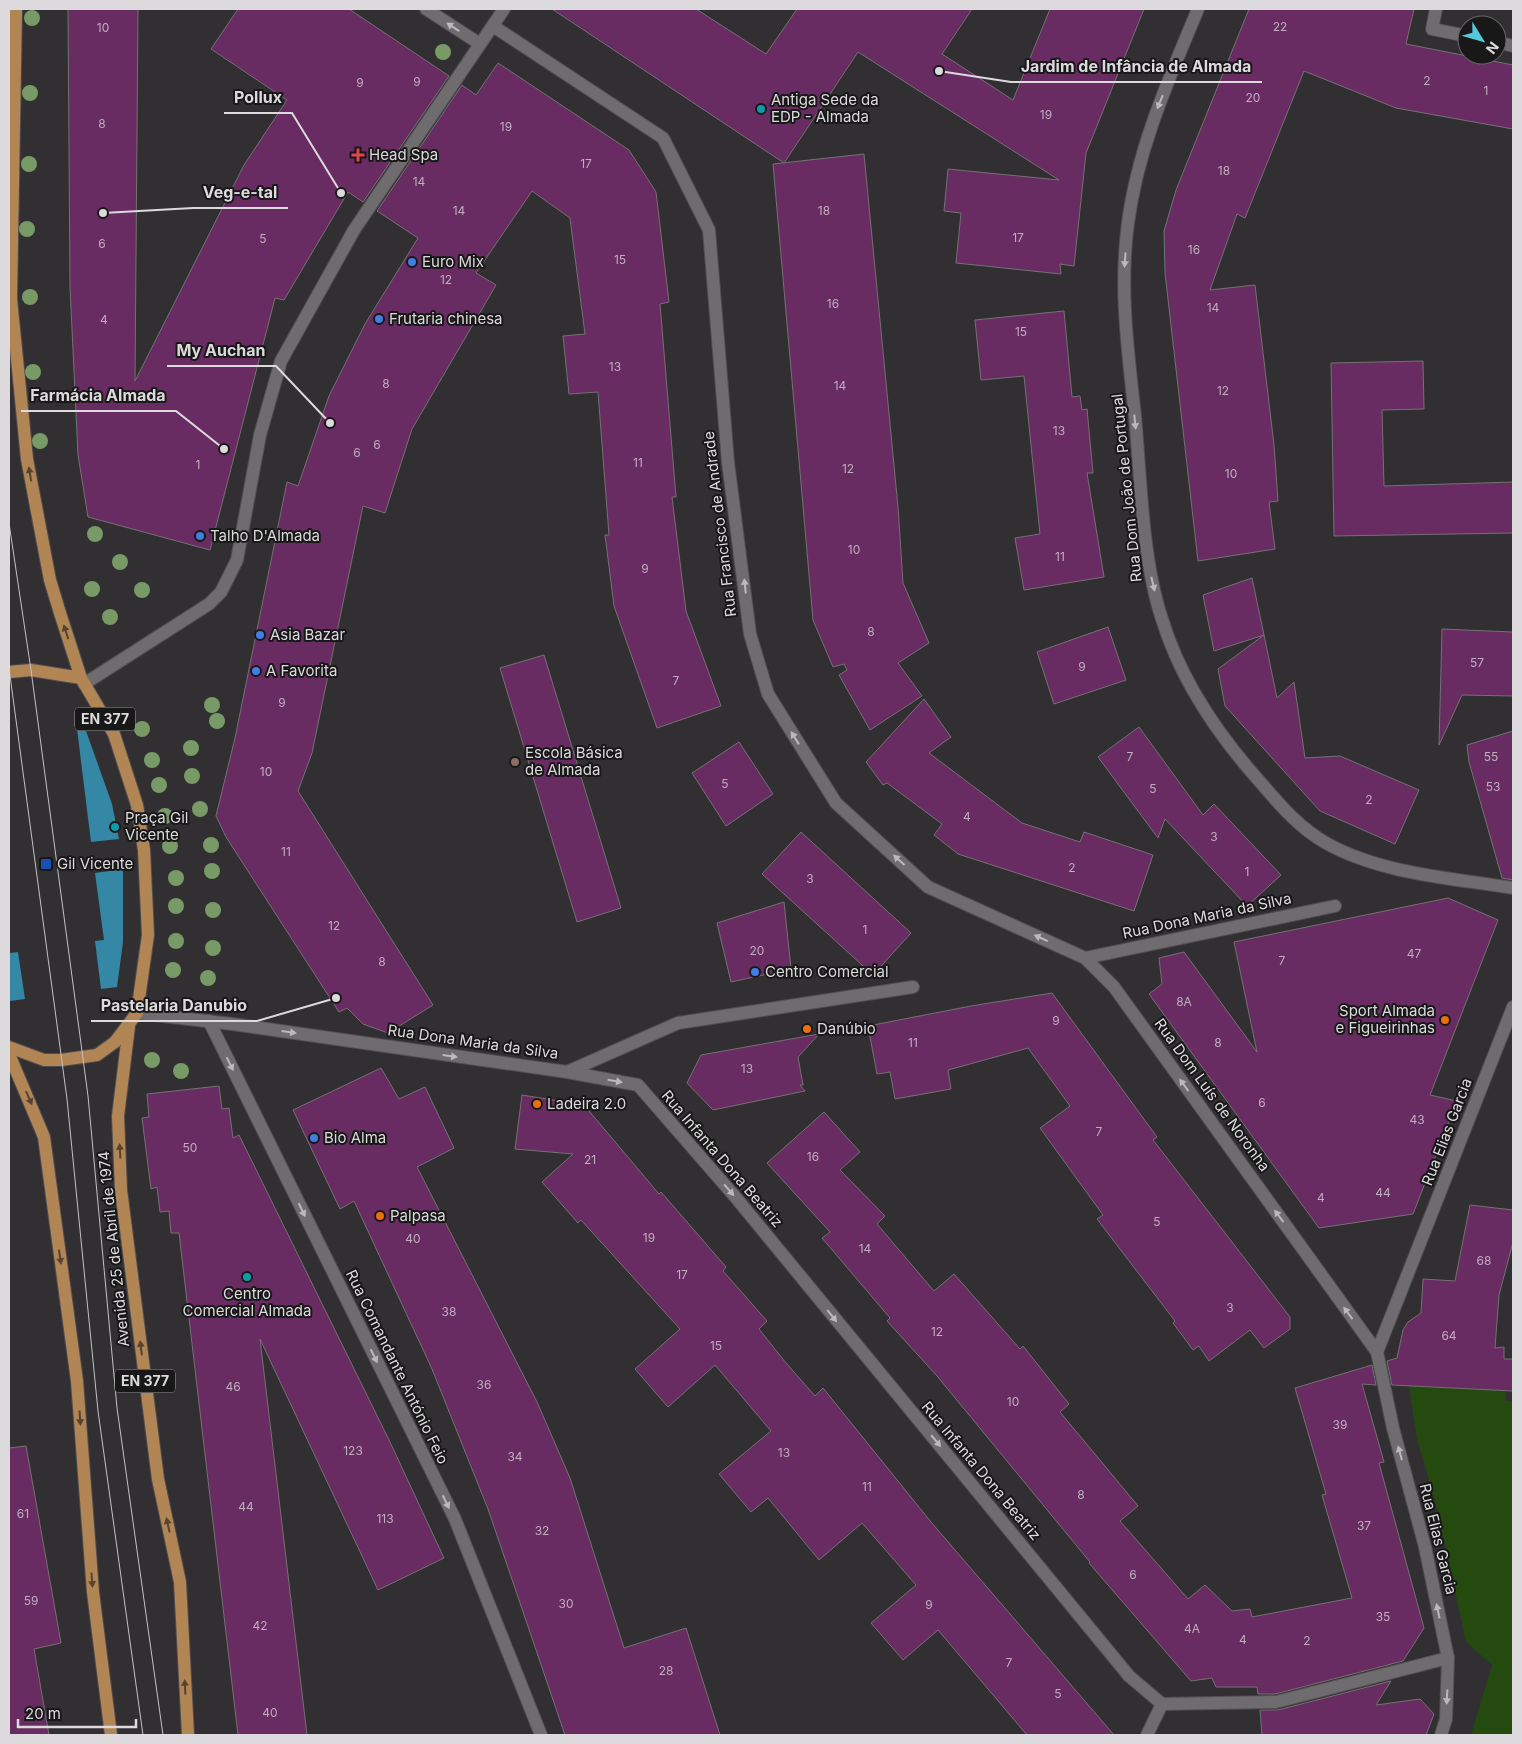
<svg xmlns="http://www.w3.org/2000/svg" width="1522" height="1744" font-family="Inter,sans-serif">
	<rect width="100%" height="100%" fill="#322f32"/>
	<!-- green -->
	<path fill="#254a0f" d="M1409 1386 1506 1390V1401H1513V1735H1471L1492 1665 1466 1642 1436 1504 1417 1439Z"/>
	<!-- water -->
	<g fill="#3487a5">
		<path d="M85 728 112 804 119 839 91 842 77 729Z"/>
		<path d="M123 869V942L117 987 101 989 95 941 104 940 95 873Z"/>
		<path d="M9 945 10 953 18 952 25 999 10 1001 9 998Z"/>
	</g>
	<!-- building -->
	<g fill="#692c62" stroke="#747174">
		<path d="M68 9H138L135 381 244 165 287 100 211 49 238 9H349L449 76 363 202 348 192 284 300 275 298 210 550 88 517 78 455 70 287Z"/>
		<path d="M552 9H696L766 54 797 9H972L942 54 1013 100 1050 9H1144L1086 153 1074 266 1060 264 1061 274 956 263 961 213 944 211 948 169 1059 180 858 52 784 163Z"/>
		<path d="M1249 9H1414L1406 44 1513 65V129L1396 108 1304 71 1245 218 1237 214 1210 290 1255 285 1274 445 1278 501 1269 502 1275 549 1198 561 1165 273 1164 231 1176 190Z"/>
		<path d="M498 63 629 150 656 192 669 302 660 304 676 497H672L686 611 721 706 657 728 614 606 605 535H609L598 392 569 394 563 336 585 334 570 218 532 191 476 273 496 285 412 429 385 513 363 506 312 753 298 791 433 1005 388 1033 363 1024 347 1008 339 1012 226 837 216 816 235 738 287 482 298 486 329 396 365 324 418 238 377 211 462 85 476 95Z"/>
		<path d="M864 154 898 507 903 583 929 643 898 663 922 696 870 730 839 675 847 670 844 664 833 667 813 620 773 164Z"/>
		<path d="M1064 311 1072 397 1080 396 1082 410 1087 409 1093 473H1087L1104 577 1024 590 1015 538 1040 534 1024 376 981 380 975 320Z"/>
		<path d="M1423 361 1424 409 1382 410 1384 486 1513 482V533L1334 536 1331 363Z"/>
		<path d="M1252 578 1264 635 1214 651 1203 595Z"/>
		<path d="M1108 627 1126 680 1054 704 1037 652Z"/>
		<path d="M1442 629 1513 632V696L1462 695 1439 745Z"/>
		<path d="M1264 635 1277 698 1294 682 1305 758 1340 756 1419 790 1395 844 1320 811 1225 706 1218 669Z"/>
		<path d="M544 655 621 908 577 922 500 668Z"/>
		<path d="M924 699 951 737 929 753 1022 823 1080 842 1084 832 1153 855 1134 911 958 854 934 835 942 824 887 783 883 785 866 762Z"/>
		<path d="M1139 727 1203 815 1214 804 1281 875 1247 906 1165 819 1158 838 1098 757Z"/>
		<path d="M1513 731V880L1502 878 1469 762 1467 745Z"/>
		<path d="M739 742 773 794 726 826 692 773Z"/>
		<path d="M801 832 911 933 873 975 762 874Z"/>
		<path d="M1448 898 1498 920 1430 1095 1457 1101 1413 1214 1319 1228 1149 994 1162 984 1159 958 1184 952 1257 1052 1234 942Z"/>
		<path d="M784 902 791 969 731 982 717 923Z"/>
		<path d="M1052 993 1157 1137 1153 1140 1290 1317V1329L1264 1348 1250 1330 1209 1361 1199 1346 1193 1350 1173 1323 1175 1321 1097 1219 1103 1215 1040 1128 1070 1106 1028 1048 948 1070 951 1089 895 1099 890 1072 877 1074 868 1026 971 1006Z"/>
		<path d="M819 1034 798 1057 803 1085H800L805 1091 713 1110 687 1083 701 1055Z"/>
		<path d="M381 1068 399 1099 425 1087 454 1148 417 1167 537 1402 570 1478 624 1648 686 1628 720 1735H565L488 1509 432 1369 354 1201 340 1209 293 1110Z"/>
		<path d="M219 1086 222 1109 229 1108 233 1138 239 1135 389 1440 444 1558 378 1590 260 1339 307 1735H238L179 1233H171L169 1211 160 1212 157 1187 151 1189 142 1118 149 1117 147 1094Z"/>
		<path d="M522 1095 584 1105 659 1194 661 1192 726 1267 723 1271 767 1321 759 1329 786 1363 815 1396 823 1388 931 1522 1114 1735H1027L938 1630 903 1660 871 1623 916 1585 862 1523 819 1560 768 1498 751 1512 719 1474 771 1431 715 1365 668 1407 635 1369 680 1329 581 1220 578 1223 542 1182 573 1154 515 1149Z"/>
		<path d="M824 1112 860 1152 840 1170 885 1216 877 1224 934 1291 954 1274 1020 1349 1023 1346 1069 1404 1060 1412 1138 1506 1120 1521 1188 1599 1205 1585 1232 1611 1250 1609 1252 1617 1352 1598 1322 1495 1326 1494 1295 1388 1372 1365 1376 1385 1362 1384 1384 1462 1379 1463 1424 1628 1403 1661 1275 1694H1258L1257 1687H1216L1212 1678 1191 1681 1089 1563 1090 1562 937 1376 887 1321 890 1318 822 1238 830 1232 767 1163Z"/>
		<path d="M1470 1205 1513 1210V1242L1499 1295 1495 1348 1504 1347V1359H1513V1391L1392 1385 1387 1361 1397 1358 1403 1330 1408 1322 1421 1313 1423 1279 1455 1281Z"/>
		<path d="M26 1446 61 1643 34 1649 49 1735H9V1448Z"/>
		<path d="M1391 1681 1376 1705 1420 1699 1434 1714 1426 1735H1262L1260 1710H1278Z"/>
	</g>
	<g fill="none" stroke-linecap="round" stroke-linejoin="round">
		<!-- minor casing -->
		<g stroke="#504e50" stroke-width="14">
			<g id="minor">
				<path d="M426 9 480 44"/>
				<path d="M1198 9C1169 79 1138 147 1128 223 1119 288 1128 352 1135 416 1141 480 1142 559 1162 619 1180 678 1213 728 1254 775 1276 800 1296 826 1326 843 1381 874 1452 878 1513 888"/>
				<path d="M1436 9 1432 29 1467 36"/>
				<path d="M493 26 663 138 709 230 728 462 750 634 768 694 836 803 928 887 1085 958 1114 987 1377 1352 1393 1428 1425 1547 1448 1658 1446 1719 1441 1735"/>
				<path d="M1497 42 1513 46"/>
				<path d="M84 684 209 604 221 592 237 560 260 435 281 361 354 230 504 9"/>
				<path d="M1085 958 1335 906"/>
				<path d="M137 1013 232 1024 567 1072 638 1085 737 1199 1129 1676 1162 1704 1276 1702 1448 1658"/>
				<path d="M209 1021 455 1519 541 1735"/>
				<path d="M567 1072 678 1023 913 987"/>
				<path d="M1377 1352 1513 1007"/>
				<path d="M1147 1735 1162 1704"/>
			</g>
		</g>
		<!-- primary casing -->
		<g stroke="#504e50" stroke-width="14">
			<g id="primary">
				<path d="M9 672 31 670 81 678"/>
				<path d="M129 1026 118 1116 121 1190 158 1479 180 1582 188 1735"/>
				<path d="M9 1047 44 1060H61L97 1055 115 1042 137 1013 148 935 144 850 137 805 114 734 81 678 60 613 50 580 27 459 11 299 16 9"/>
				<path d="M9 1054 44 1137 77 1381 93 1592 111 1735"/>
			</g>
		</g>
		<!-- minor -->
		<use href="#minor" stroke="#6f6c6f" stroke-width="12"/>
		<!-- primary -->
		<use href="#primary" stroke="#b28554" stroke-width="12"/>
		<!-- tram -->
		<g stroke="#c4c1c4" stroke-width="1">
			<path d="M9 523 31 670 88 1096 117 1408 163 1735"/>
			<path d="M9 668 67 1099 98 1411 143 1735"/>
		</g>
	</g>
	<!-- trees -->
	<g fill="#779a66">
		<circle cx="32" cy="18" r="8"/>
		<circle cx="443" cy="52" r="8"/>
		<circle cx="30" cy="93" r="8"/>
		<circle cx="29" cy="164" r="8"/>
		<circle cx="27" cy="229" r="8"/>
		<circle cx="30" cy="297" r="8"/>
		<circle cx="33" cy="372" r="8"/>
		<circle cx="40" cy="441" r="8"/>
		<circle cx="95" cy="534" r="8"/>
		<circle cx="120" cy="562" r="8"/>
		<circle cx="92" cy="589" r="8"/>
		<circle cx="142" cy="590" r="8"/>
		<circle cx="110" cy="617" r="8"/>
		<circle cx="212" cy="705" r="8"/>
		<circle cx="217" cy="721" r="8"/>
		<circle cx="142" cy="729" r="8"/>
		<circle cx="191" cy="748" r="8"/>
		<circle cx="152" cy="760" r="8"/>
		<circle cx="192" cy="776" r="8"/>
		<circle cx="159" cy="785" r="8"/>
		<circle cx="200" cy="809" r="8"/>
		<circle cx="165" cy="816" r="8"/>
		<circle cx="211" cy="845" r="8"/>
		<circle cx="170" cy="846" r="8"/>
		<circle cx="212" cy="871" r="8"/>
		<circle cx="176" cy="878" r="8"/>
		<circle cx="176" cy="906" r="8"/>
		<circle cx="213" cy="910" r="8"/>
		<circle cx="176" cy="941" r="8"/>
		<circle cx="213" cy="948" r="8"/>
		<circle cx="173" cy="970" r="8"/>
		<circle cx="208" cy="978" r="8"/>
		<circle cx="152" cy="1060" r="8"/>
		<circle cx="181" cy="1071" r="8"/>
	</g>
	<!-- one-way arrows -->
	<defs><path id="oneway-solid" d="M-6-.8H1V-3.2L6.5 0L1 3.2V.8H-6Z" transform="scale(1.25)"/></defs>
	<g fill="#bbb9bb">
		<use href="#oneway-solid" transform="translate(453 27) rotate(-147)"/>
		<use href="#oneway-solid" transform="translate(1160 102) rotate(112)"/>
		<use href="#oneway-solid" transform="translate(1125 260) rotate(94)"/>
		<use href="#oneway-solid" transform="translate(1135 422) rotate(84)"/>
		<use href="#oneway-solid" transform="translate(1153 584) rotate(77)"/>
		<use href="#oneway-solid" transform="translate(745 586) rotate(-96)"/>
		<use href="#oneway-solid" transform="translate(795 738) rotate(-122)"/>
		<use href="#oneway-solid" transform="translate(899 860) rotate(-138)"/>
		<use href="#oneway-solid" transform="translate(1041 938) rotate(-156)"/>
		<use href="#oneway-solid" transform="translate(289 1032) rotate(8)"/>
		<use href="#oneway-solid" transform="translate(450 1056) rotate(8)"/>
		<use href="#oneway-solid" transform="translate(230 1064) rotate(64)"/>
		<use href="#oneway-solid" transform="translate(615 1081) rotate(10)"/>
		<use href="#oneway-solid" transform="translate(1184 1085) rotate(-126)"/>
		<use href="#oneway-solid" transform="translate(729 1190) rotate(49)"/>
		<use href="#oneway-solid" transform="translate(302 1210) rotate(64)"/>
		<use href="#oneway-solid" transform="translate(1279 1216) rotate(-126)"/>
		<use href="#oneway-solid" transform="translate(1348 1313) rotate(-126)"/>
		<use href="#oneway-solid" transform="translate(832 1316) rotate(51)"/>
		<use href="#oneway-solid" transform="translate(374 1356) rotate(64)"/>
		<use href="#oneway-solid" transform="translate(936 1441) rotate(50)"/>
		<use href="#oneway-solid" transform="translate(1400 1453) rotate(-105)"/>
		<use href="#oneway-solid" transform="translate(446 1502) rotate(64)"/>
		<use href="#oneway-solid" transform="translate(1438 1611) rotate(-102)"/>
		<use href="#oneway-solid" transform="translate(1447 1697) rotate(93)"/>
	</g>
	<g fill="#564431">
		<use href="#oneway-solid" transform="translate(30 474) rotate(-99)"/>
		<use href="#oneway-solid" transform="translate(66 632) rotate(-108)"/>
		<use href="#oneway-solid" transform="translate(29 1098) rotate(66)"/>
		<use href="#oneway-solid" transform="translate(120 1151) rotate(-93)"/>
		<use href="#oneway-solid" transform="translate(60 1257) rotate(82)"/>
		<use href="#oneway-solid" transform="translate(141 1348) rotate(-97)"/>
		<use href="#oneway-solid" transform="translate(80 1418) rotate(86)"/>
		<use href="#oneway-solid" transform="translate(168 1525) rotate(-102)"/>
		<use href="#oneway-solid" transform="translate(92 1580) rotate(86)"/>
		<use href="#oneway-solid" transform="translate(185 1687) rotate(-93)"/>
	</g>
	<!-- markers -->
	<g fill="#0f9aa8" stroke="#191819" stroke-width="2">
		<circle cx="761" cy="109" r="5"/>
		<circle cx="115" cy="827" r="5"/>
		<circle cx="247" cy="1277" r="5"/>
	</g>
	<path fill="#e0444e" stroke="#191819" stroke-width="2" d="M355.5 147.5h5v5h5v5h-5v5h-5v-5h-5v-5h5z"/>
	<g fill="#3f7fe0" stroke="#191819" stroke-width="2">
		<circle cx="412" cy="262" r="5"/>
		<circle cx="379" cy="319" r="5"/>
		<circle cx="200" cy="536" r="5"/>
		<circle cx="260" cy="635" r="5"/>
		<circle cx="256" cy="671" r="5"/>
		<circle cx="755" cy="972" r="5"/>
		<circle cx="314" cy="1138" r="5"/>
	</g>
	<circle fill="#8d6e63" stroke="#191819" stroke-width="2" cx="515" cy="762" r="5"/>
	<rect fill="#1a4fb4" stroke="#191819" stroke-width="2" x="40" y="858" width="12" height="12" rx="2.5"/>
	<g fill="#e8710a" stroke="#191819" stroke-width="2">
		<circle cx="1445" cy="1020" r="5"/>
		<circle cx="807" cy="1029" r="5"/>
		<circle cx="537" cy="1104" r="5"/>
		<circle cx="380" cy="1216" r="5"/>
	</g>
	<g text-anchor="middle" stroke-width="4" stroke-linejoin="round" paint-order="stroke">
		<!-- number labels -->
		<g font-size="12" fill="#bfaebe">
			<text x="1280" y="31">22</text>
			<text x="103" y="32">10</text>
			<text x="1427" y="85">2</text>
			<text x="417" y="86">9</text>
			<text x="360" y="87">9</text>
			<text x="1486" y="95">1</text>
			<text x="1253" y="102">20</text>
			<text x="1046" y="119">19</text>
			<text x="102" y="128">8</text>
			<text x="506" y="131">19</text>
			<text x="586" y="168">17</text>
			<text x="1224" y="175">18</text>
			<text x="419" y="186">14</text>
			<text x="459" y="215">14</text>
			<text x="824" y="215">18</text>
			<text x="1018" y="242">17</text>
			<text x="263" y="243">5</text>
			<text x="102" y="248">6</text>
			<text x="1194" y="254">16</text>
			<text x="620" y="264">15</text>
			<text x="446" y="284">12</text>
			<text x="833" y="308">16</text>
			<text x="1213" y="312">14</text>
			<text x="104" y="324">4</text>
			<text x="1021" y="336">15</text>
			<text x="615" y="371">13</text>
			<text x="386" y="388">8</text>
			<text x="840" y="390">14</text>
			<text x="1223" y="395">12</text>
			<text x="1059" y="435">13</text>
			<text x="377" y="449">6</text>
			<text x="357" y="457">6</text>
			<text x="638" y="467">11</text>
			<text x="198" y="469">1</text>
			<text x="848" y="473">12</text>
			<text x="1231" y="478">10</text>
			<text x="854" y="554">10</text>
			<text x="1060" y="561">11</text>
			<text x="645" y="573">9</text>
			<text x="871" y="636">8</text>
			<text x="1477" y="667">57</text>
			<text x="1082" y="671">9</text>
			<text x="676" y="685">7</text>
			<text x="282" y="707">9</text>
			<text x="1130" y="761">7</text>
			<text x="1491" y="761">55</text>
			<text x="266" y="776">10</text>
			<text x="725" y="788">5</text>
			<text x="1493" y="791">53</text>
			<text x="1153" y="793">5</text>
			<text x="1369" y="804">2</text>
			<text x="967" y="821">4</text>
			<text x="1214" y="841">3</text>
			<text x="286" y="856">11</text>
			<text x="1072" y="872">2</text>
			<text x="1247" y="876">1</text>
			<text x="810" y="883">3</text>
			<text x="334" y="930">12</text>
			<text x="865" y="934">1</text>
			<text x="757" y="955">20</text>
			<text x="1414" y="958">47</text>
			<text x="1282" y="965">7</text>
			<text x="382" y="966">8</text>
			<text x="1184" y="1006">8A</text>
			<text x="1056" y="1025">9</text>
			<text x="913" y="1047">11</text>
			<text x="1218" y="1047">8</text>
			<text x="747" y="1073">13</text>
			<text x="1262" y="1107">6</text>
			<text x="1417" y="1124">43</text>
			<text x="1099" y="1136">7</text>
			<text x="190" y="1152">50</text>
			<text x="813" y="1161">16</text>
			<text x="590" y="1164">21</text>
			<text x="1383" y="1197">44</text>
			<text x="1321" y="1202">4</text>
			<text x="1157" y="1226">5</text>
			<text x="649" y="1242">19</text>
			<text x="413" y="1243">40</text>
			<text x="865" y="1253">14</text>
			<text x="1484" y="1265">68</text>
			<text x="682" y="1279">17</text>
			<text x="1230" y="1312">3</text>
			<text x="449" y="1316">38</text>
			<text x="937" y="1336">12</text>
			<text x="1449" y="1340">64</text>
			<text x="716" y="1350">15</text>
			<text x="484" y="1389">36</text>
			<text x="233" y="1391">46</text>
			<text x="1013" y="1406">10</text>
			<text x="1340" y="1429">39</text>
			<text x="353" y="1455">123</text>
			<text x="784" y="1457">13</text>
			<text x="515" y="1461">34</text>
			<text x="867" y="1491">11</text>
			<text x="1081" y="1499">8</text>
			<text x="246" y="1511">44</text>
			<text x="23" y="1518">61</text>
			<text x="385" y="1523">113</text>
			<text x="1364" y="1530">37</text>
			<text x="542" y="1535">32</text>
			<text x="1133" y="1579">6</text>
			<text x="31" y="1605">59</text>
			<text x="566" y="1608">30</text>
			<text x="929" y="1609">9</text>
			<text x="1383" y="1621">35</text>
			<text x="260" y="1630">42</text>
			<text x="1192" y="1633">4A</text>
			<text x="1243" y="1644">4</text>
			<text x="1307" y="1645">2</text>
			<text x="1009" y="1667">7</text>
			<text x="666" y="1675">28</text>
			<text x="1058" y="1698">5</text>
			<text x="270" y="1717">40</text>
		</g>
		<!-- shield labels -->
		<g fill="#191819" stroke="#a2a0a2" stroke-width="1">
			<rect x="75" y="707.5" width="60" height="23" rx="4"/>
			<rect x="115" y="1369.5" width="60" height="23" rx="4"/>
		</g>
		<g font-size="14" font-weight="bold" fill="#dcdadc">
			<text x="105" y="724">EN 377</text>
			<text x="145" y="1386">EN 377</text>
		</g>
		<!-- poi labels -->
		<g font-size="15" fill="#dcdadc" stroke="#191819" text-anchor="start">
			<text x="771" y="105">Antiga Sede da<tspan x="771" dy="17">EDP - Almada</tspan></text>
			<text x="369" y="160">Head Spa</text>
			<text x="422" y="267">Euro Mix</text>
			<text x="389" y="324">Frutaria chinesa</text>
			<text x="210" y="541">Talho D'Almada</text>
			<text x="270" y="640">Asia Bazar</text>
			<text x="266" y="676">A Favorita</text>
			<text x="525" y="758">Escola Básica<tspan x="525" dy="17">de Almada</tspan></text>
			<text x="125" y="823">Praça Gil<tspan x="125" dy="17">Vicente</tspan></text>
			<text x="57" y="869">Gil Vicente</text>
			<text x="765" y="977">Centro Comercial</text>
			<text x="1435" y="1016" text-anchor="end">Sport Almada<tspan x="1435" dy="17">e Figueirinhas</tspan></text>
			<text x="817" y="1034">Danúbio</text>
			<text x="547" y="1109">Ladeira 2.0</text>
			<text x="324" y="1143">Bio Alma</text>
			<text x="390" y="1221">Palpasa</text>
			<text x="247" y="1299" text-anchor="middle">Centro<tspan x="247" dy="17">Comercial Almada</tspan></text>
		</g>
		<!-- street labels -->
		<g font-size="15" fill="#dcdadc" stroke="#191819">
			<text transform="translate(1127 488) rotate(-96)" y="5">Rua Dom João de Portugal</text>
			<text transform="translate(720 524) rotate(-97)" y="5">Rua Francisco de Andrade</text>
			<text transform="translate(1207 916) rotate(-12)" y="5">Rua Dona Maria da Silva</text>
			<text transform="translate(473 1042) rotate(8)" y="5">Rua Dona Maria da Silva</text>
			<text transform="translate(1212 1095) rotate(54)" y="5">Rua Dom Luís de Noronha</text>
			<text transform="translate(1447 1132) rotate(-69)" y="5">Rua Elias Garcia</text>
			<text transform="translate(722 1159) rotate(49)" y="5">Rua Infanta Dona Beatriz</text>
			<text transform="translate(114 1249) rotate(-96)" y="5">Avenida 25 de Abril de 1974</text>
			<text transform="translate(397 1367) rotate(64)" y="5">Rua Comandante António Feio</text>
			<text transform="translate(981 1471) rotate(50)" y="5">Rua Infanta Dona Beatriz</text>
			<text transform="translate(1438 1539) rotate(76)" y="5">Rua Elias Garcia</text>
		</g>
	</g>
	<!-- callouts -->
	<path fill="none" stroke="#dcdadc" stroke-width="2" d="M939 71L1011 82H1262M341 193L292 113H224M103 213L193 208H288M330 423L276 366H167M224 449L176 411H21M336 998L257 1021H91"/>
	<g fill="#dcdadc" stroke="#191819" stroke-width="2">
		<circle cx="939" cy="71" r="5"/>
		<circle cx="341" cy="193" r="5"/>
		<circle cx="103" cy="213" r="5"/>
		<circle cx="330" cy="423" r="5"/>
		<circle cx="224" cy="449" r="5"/>
		<circle cx="336" cy="998" r="5"/>
	</g>
	<g font-size="16" text-anchor="middle" font-weight="bold" fill="#dcdadc" stroke="#191819" stroke-width="4" stroke-linejoin="round" paint-order="stroke">
		<text x="1136" y="72">Jardim de Infância de Almada</text>
		<text x="258" y="103">Pollux</text>
		<text x="240" y="198">Veg-e-tal</text>
		<text x="221" y="356">My Auchan</text>
		<text x="98" y="401">Farmácia Almada</text>
		<text x="174" y="1011">Pastelaria Danubio</text>
	</g>
	<!-- border -->
	<rect width="1522" height="1744" fill="none" stroke="#dcdadc" stroke-width="20"/>
	<!-- north arrow -->
	<g transform="translate(1482 40) rotate(127)"><circle r="24" fill="#191819" stroke="#676667"/>
	<path d="M0-4L9 19L0 12L-9 19Z" fill="#53cadc"/>
	<text y="-8" font-size="14" font-weight="bold" text-anchor="middle" fill="#dcdadc">N</text>
	</g>
	<!-- scale -->
	<path d="M18 1719v8h118v-8" fill="none" stroke="#dcdadc" stroke-width="2.5"/>
	<text x="25" y="1719" font-size="15" fill="#dcdadc" stroke="#191819" stroke-width="4" paint-order="stroke">20 m</text>
</svg>
